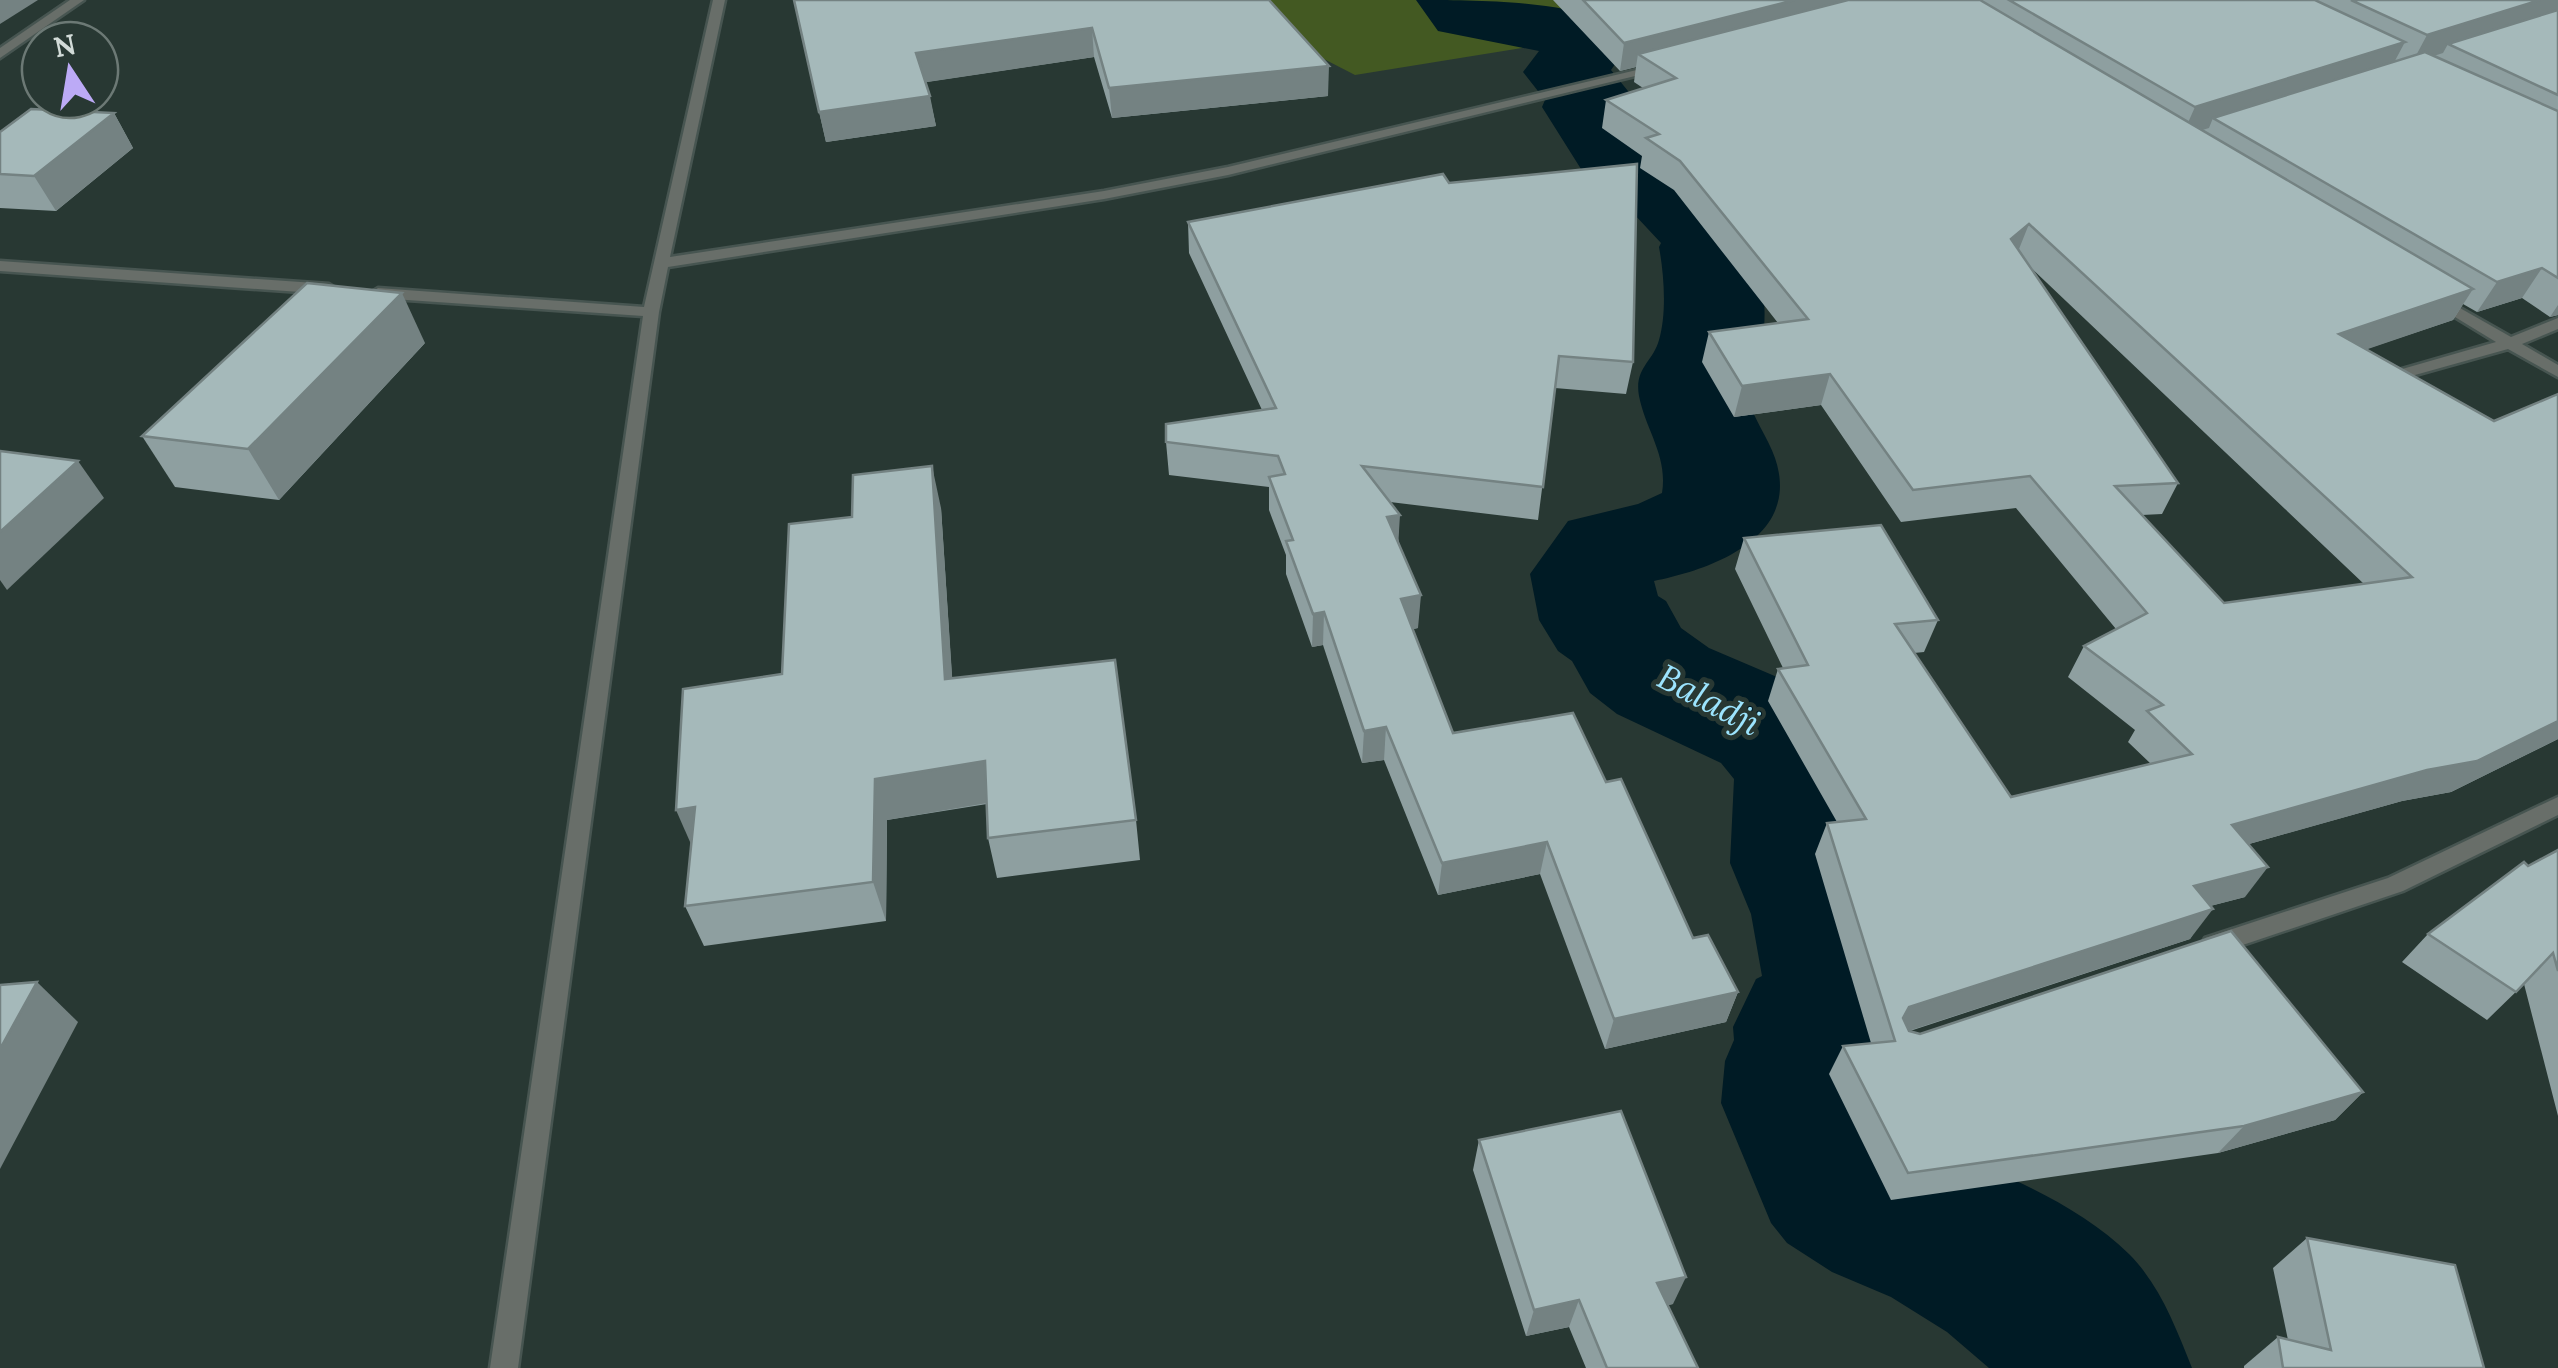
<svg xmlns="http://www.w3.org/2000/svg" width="2558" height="1368" font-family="Lora,serif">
	<rect width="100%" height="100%" fill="#283833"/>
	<!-- green -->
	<path fill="#435922" d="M1209 0H1579L1522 48 1355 75Z"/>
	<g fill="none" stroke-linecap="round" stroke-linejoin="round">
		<!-- river -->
		<path fill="#001b25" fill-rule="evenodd" d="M1416 0C1467 0 1558 0 1600 20 1611 27 1618 40 1625 50L1611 70 1632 96 1628 107C1644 131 1663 142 1684 161 1712 184 1740 210 1760 240L1755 247C1763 274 1767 309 1763 338 1759 360 1741 367 1747 395 1752 417 1768 437 1775 458 1802 537 1713 569 1654 581L1658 596 1666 601 1681 628 1709 648 1815 693 1840 718 1871 774 1874 863 1899 914 1921 1006 1899 1054 1883 1070C1883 1085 1880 1101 1890 1114 1918 1151 1972 1160 2012 1179 2052 1197 2098 1223 2129 1254 2160 1285 2176 1328 2192 1368H1989L1947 1332 1891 1297 1832 1272 1787 1243 1771 1223 1721 1103 1725 1061 1734 1040 1733 1027 1756 979 1762 976 1751 914 1730 863 1734 779 1721 763 1617 714 1590 693 1572 661 1558 651 1539 620 1530 574 1568 521 1638 504 1662 493C1668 456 1646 431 1639 396 1634 368 1653 362 1659 340 1667 313 1664 274 1659 247L1661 243 1619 198 1581 169 1542 107 1545 100 1523 72 1539 51 1438 31Z"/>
		<!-- street casing -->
		<g stroke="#475551" stroke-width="5">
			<g id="street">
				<path d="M70 0H84L0 58V48Z"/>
				<path d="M713 0H725L670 257 1104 191 1228 167 1662 64 1668 68 1228 175 1104 199 668 267 659 312 518 1368H490L643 316 378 298 370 293 378 288 644 307Z"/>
				<path d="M0 261 329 284 337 289 329 294 0 271Z"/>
				<path d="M2437 295 2511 337 2558 318V329L2522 344 2558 365V377L2508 349 2390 382H2378V376L2496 342 2432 303 2429 300Z"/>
				<path d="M2558 797V815L2403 891 2213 955 2205 952 2201 945 2205 938 2388 878Z"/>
			</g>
		</g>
		<!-- street -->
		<use href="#street" fill="#686e69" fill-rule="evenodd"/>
	</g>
	<!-- wall -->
	<g fill="#8e9fa0" fill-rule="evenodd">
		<path d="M794 0H1269L1328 96 1112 118 1094 57 926 82 936 126 826 142Z"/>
		<path d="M1553 0H2558V315L2550 317 2522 298 2477 312 2463 304 2453 320 2366 349 2494 421 2558 394V739L2451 792 2402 801 2249 844 2245 897 2210 906 2190 939 1910 1031 1920 1034 2363 1092 2335 1120 2218 1153 1891 1200 1829 1074 1843 1046 1871 1043 1815 854 1827 823 1837 822 1768 701 1778 669 1783 668 1735 569 1744 538 1938 620 1924 652 1914 653 2011 797 2151 764 2128 742 2135 730 2068 677 2084 646 2116 629 2016 508 1901 522 1821 405 1734 417 1702 362 1709 332 1778 323 1674 190 1640 168 1642 156 1602 128 1606 100 1643 88 1634 82 1636 67 1620 71ZM2029 266 2364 584 2224 603 2142 515 2162 514 2178 483Z"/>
		<path d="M114 113 133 148 56 211 0 208V132Z"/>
		<path d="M1449 183 1633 362 1626 394 1555 388 1538 520 1390 502 1418 628 1413 629 1453 733 1606 782 1693 938 1738 992 1726 1022 1605 1049 1540 874 1438 895 1384 760 1362 763 1323 645 1312 647 1286 574V555L1269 510V487L1169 475 1166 442 1262 410 1189 253 1188 222Z"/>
		<path d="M425 343 279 500 175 487 142 436Z"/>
		<path d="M941 508 952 678 1136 820 1140 860 997 878 988 838 987 804 887 820 886 921 704 946 685 906 782 674Z"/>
		<path d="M2558 850V1116L2524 984 2487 1020 2402 962 2428 934 2528 866Z"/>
		<path d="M1479 1140 1673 1304 1668 1305 1698 1368H1586L1569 1327 1526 1336 1473 1170Z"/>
		<path d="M2307 1238 2484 1368H2283L2288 1340 2273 1268Z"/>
		<path d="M2278 1337 2283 1368H2244V1366Z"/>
	</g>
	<!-- shaded-wall -->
	<g fill="#748282">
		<path d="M0 0H38L0 24Z"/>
		<path d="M1795 0H1896L1638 54 1636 67 1620 71 1624 43Z"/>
		<path d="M2540 0H2558V16L2448 44 2443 53 2412 63 2427 35Z"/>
		<path d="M1092 28 1094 57 921 83 916 53Z"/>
		<path d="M2405 42 2390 70 2213 118 2209 128 2182 136 2195 107Z"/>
		<path d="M1329 66 1328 96 1112 118 1109 88Z"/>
		<path d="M930 96 936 126 826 142 819 112Z"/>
		<path d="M114 113 133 148 56 211 34 176Z"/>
		<path d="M2029 224 2017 254 2011 239Z"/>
		<path d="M2542 268 2522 298 2477 312 2497 282Z"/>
		<path d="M2473 289 2453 320 2321 365 2339 334Z"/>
		<path d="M402 293 425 343 279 500 248 449Z"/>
		<path d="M2558 305V315L2550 317Z"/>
		<path d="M1830 374 1821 405 1734 417 1742 386Z"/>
		<path d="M78 461 104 498 7 590 0 580V532Z"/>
		<path d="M932 466 941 508 955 720 945 679Z"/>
		<path d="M1400 515 1398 548 1387 517Z"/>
		<path d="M1421 595 1418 628 1398 632 1401 599Z"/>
		<path d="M1324 612 1323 645 1312 647 1313 614Z"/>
		<path d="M2558 721V739L2451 792 2402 801 2210 855 2232 825Z"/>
		<path d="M1386 727 1384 760 1362 763 1364 731Z"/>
		<path d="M985 761 993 802 887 820 886 921 873 882 875 779Z"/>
		<path d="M695 807 694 851 676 810Z"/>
		<path d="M1547 842 1540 874 1438 895 1442 863Z"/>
		<path d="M2268 867 2245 897 2172 916 2194 886Z"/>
		<path d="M2213 909 2190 939 1893 1036 1909 1007Z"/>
		<path d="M37 982 78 1022 0 1169V1049Z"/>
		<path d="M1738 992 1726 1022 1605 1049 1614 1019Z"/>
		<path d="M2363 1092 2335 1120 2218 1153 2244 1126Z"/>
		<path d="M1686 1277 1673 1304 1646 1310 1657 1283Z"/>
		<path d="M1579 1300 1569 1327 1526 1336 1534 1310Z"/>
	</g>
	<!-- building -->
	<g fill="#a5b9ba" stroke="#748282" stroke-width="2.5" fill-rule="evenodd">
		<path d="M794 0H1269L1329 66 1109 88 1092 28 916 53 930 96 819 112Z"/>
		<path d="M1583 0H1795L1624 43Z"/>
		<path d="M1848 0H1980L2473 289 2339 334 2494 421 2558 394V721L2477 761 2427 770 2232 825 2268 867 2194 886 2213 909 1909 1007 1903 1018 1909 1031 1920 1034 2231 931 2363 1092 2244 1126 1908 1173 1843 1046 1895 1041 1827 823 1866 819 1778 669 1808 665 1744 538 1881 525 1938 620 1895 624 2011 797 2192 754 2147 711 2163 705 2084 646 2147 613 2030 476 1913 490 1830 374 1742 386 1709 332 1808 319 1680 161 1646 138 1659 134 1606 100 1676 78 1638 54ZM2029 224 2412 577 2224 603 2115 486 2178 483 2011 239Z"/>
		<path d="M2009 0H2315L2405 42 2195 107Z"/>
		<path d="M2351 0H2540L2427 35Z"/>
		<path d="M2558 10V95L2448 44Z"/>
		<path d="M2425 52 2558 111V278L2542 268 2497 282 2213 118Z"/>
		<path d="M31 109 114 113 34 176 0 174V132Z"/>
		<path d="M1637 164 1633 362 1559 356 1543 487 1362 466 1400 515 1387 517 1421 595 1401 599 1453 733 1573 713 1606 782 1621 779 1693 938 1708 935 1738 992 1614 1019 1547 842 1442 863 1386 727 1364 731 1324 612 1313 614 1286 541 1293 540 1269 477 1285 474 1278 456 1166 442V424L1276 408 1188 222 1443 174 1449 183Z"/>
		<path d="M307 283 402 293 248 449 142 436Z"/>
		<path d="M0 451 78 461 0 532Z"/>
		<path d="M932 466 945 679 1115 660 1136 820 988 838 985 761 875 779 873 882 685 906 695 807 676 810 683 689 782 674 789 524 852 517 853 475Z"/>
		<path d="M2558 850V971L2553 953 2516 992 2428 934 2524 862 2528 866Z"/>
		<path d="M37 982 0 1049V985Z"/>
		<path d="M1621 1111 1686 1277 1657 1283 1698 1368H1607L1579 1300 1534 1310 1479 1140Z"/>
		<path d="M2307 1238 2455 1265 2484 1368H2283L2278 1337 2331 1350Z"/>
	</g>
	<g text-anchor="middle" stroke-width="10" stroke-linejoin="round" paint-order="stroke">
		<!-- water labels -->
		<g font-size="35" font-style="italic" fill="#9ce4fe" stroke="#283833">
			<text transform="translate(1709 700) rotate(28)" y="12">Baladji</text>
		</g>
	</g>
	<!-- north arrow -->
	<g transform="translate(70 70) rotate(348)"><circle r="48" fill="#283833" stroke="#6c7975" stroke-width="2.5"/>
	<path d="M0-8L18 38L0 25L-18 38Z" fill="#bcaaf6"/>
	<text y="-15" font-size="28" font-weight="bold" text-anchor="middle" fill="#d2dbd8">N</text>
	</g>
</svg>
